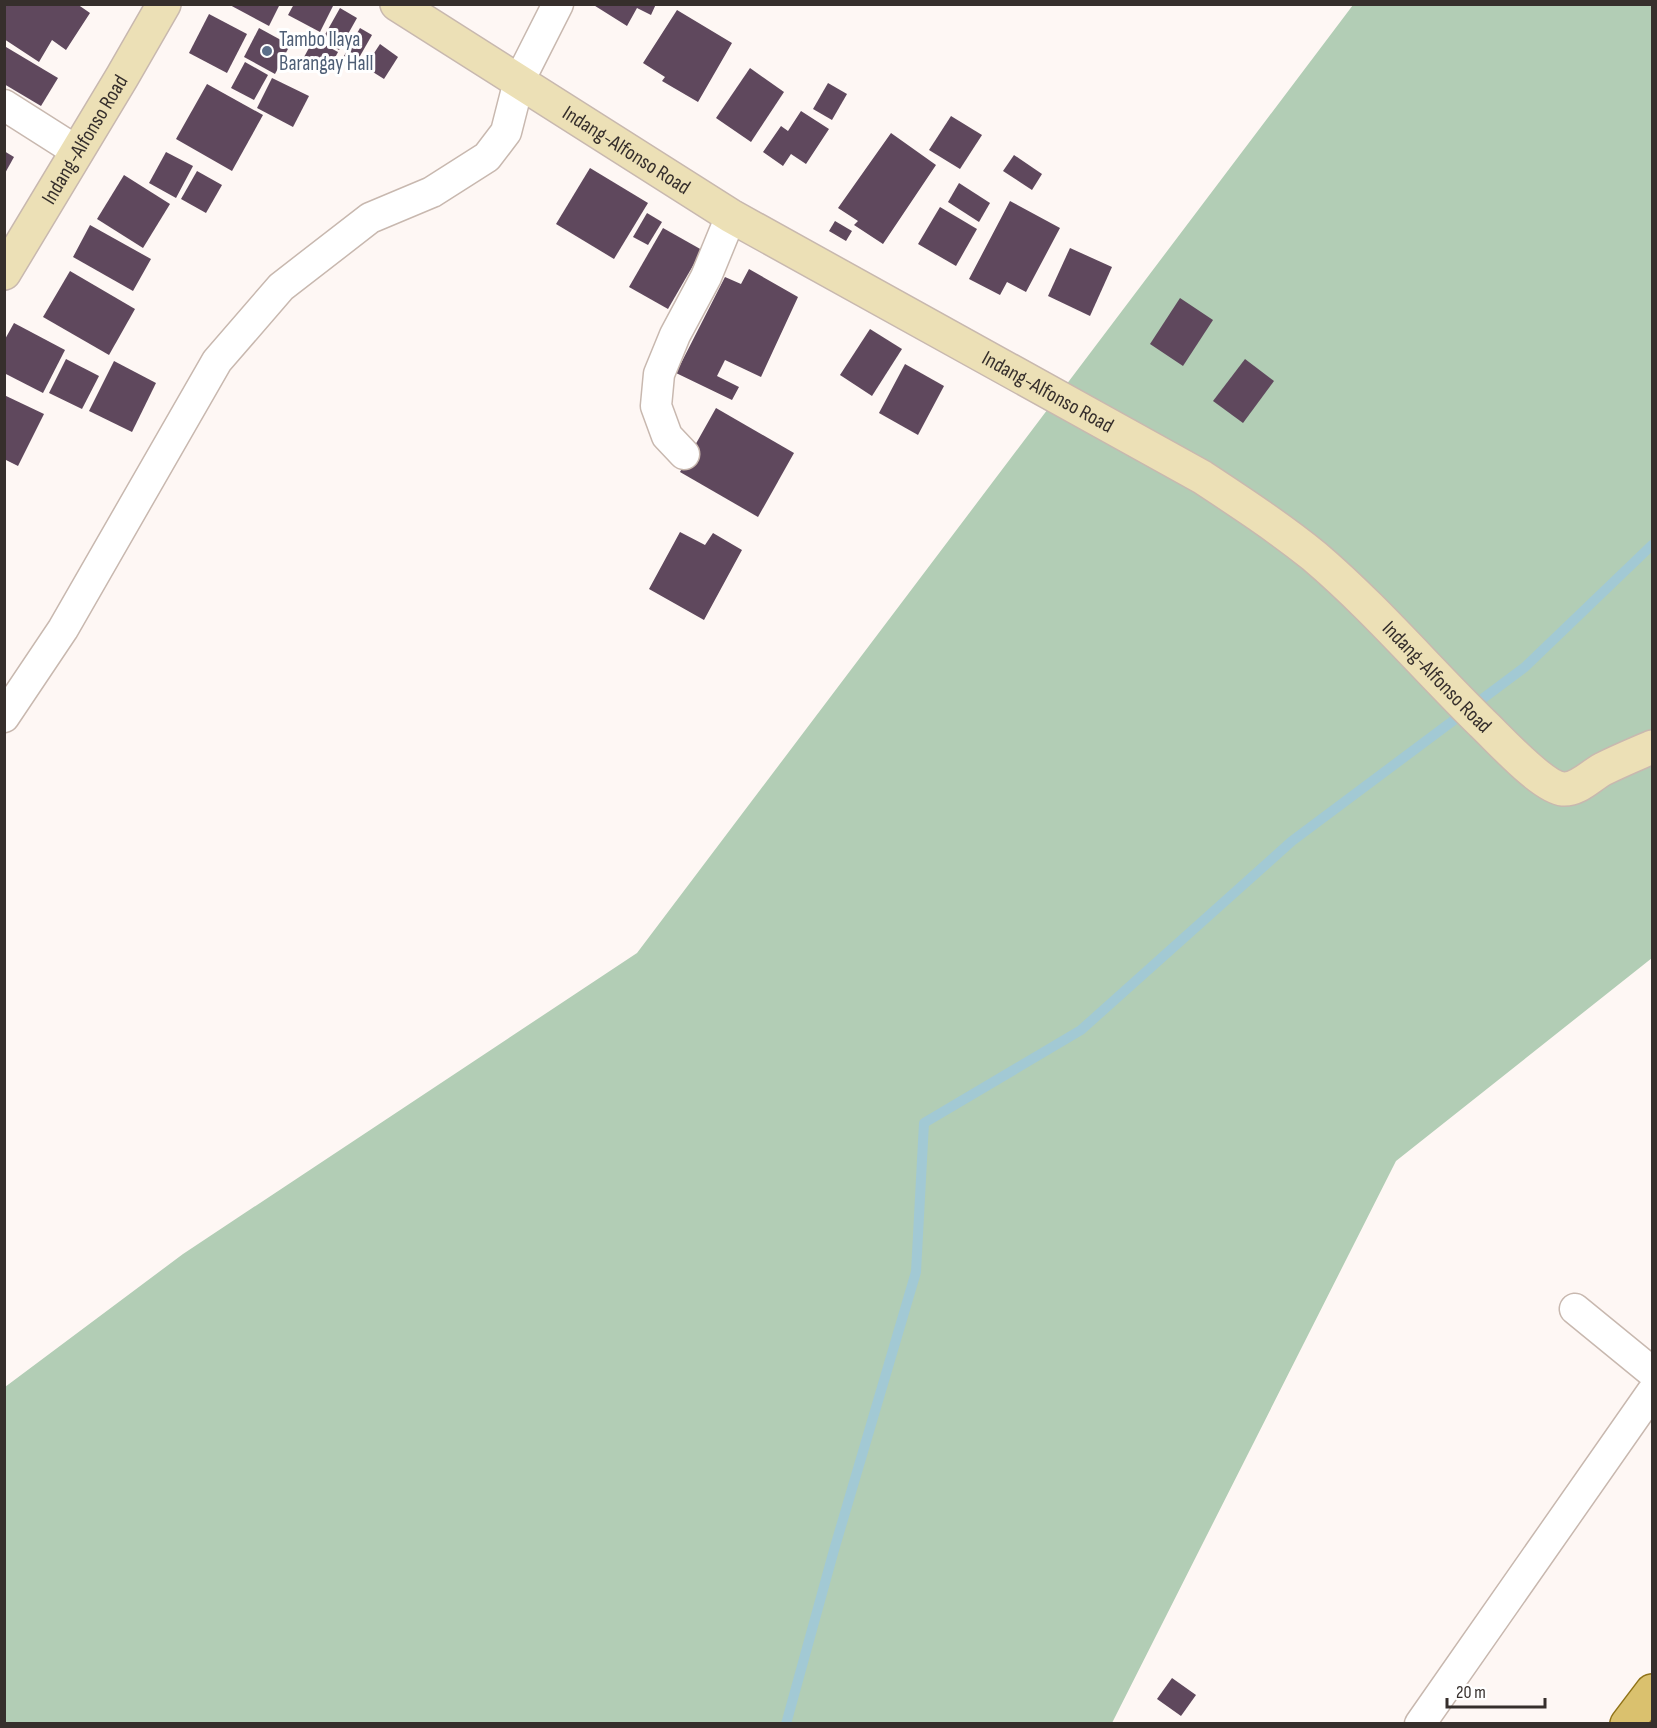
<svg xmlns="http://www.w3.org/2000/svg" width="1657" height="1728" font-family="'Sofia Sans Condensed',sans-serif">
	<rect width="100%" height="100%" fill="#fef7f4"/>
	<!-- green -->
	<path fill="#b2cdb5" d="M1353 5H1652V958L1396 1161 1112 1723 5 1724V1387L183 1254 637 953Z"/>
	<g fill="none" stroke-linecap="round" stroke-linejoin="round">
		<!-- stream -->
		<path stroke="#a2c9d4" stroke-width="10" d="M786 1724 834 1550 916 1272 924 1123 1081 1030 1292 841 1525 667 1652 545"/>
	</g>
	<!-- building -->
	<g fill="#5f485d">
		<path d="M6 4H77L90 13 66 50 52 40 39 62 4 39V7Z"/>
		<path d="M228 4H280L269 26Z"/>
		<path d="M294 4H334L320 32 288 15Z"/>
		<path d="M592 4H656L651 15 637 8 627 26Z"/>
		<path d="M340 8 357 18 339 50 322 40Z"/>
		<path d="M677 10 732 43 698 102 662 81 665 77 643 63Z"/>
		<path d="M209 14 247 34 227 73 189 53Z"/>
		<path d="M259 28 290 45 275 74 244 57Z"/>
		<path d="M360 28 372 35 356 63 344 56Z"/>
		<path d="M314 39 338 52 328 71 304 57Z"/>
		<path d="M380 44 398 57 384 79 365 67Z"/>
		<path d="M6 47 58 78 41 106 4 84V50Z"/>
		<path d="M245 62 268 75 254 100 231 88Z"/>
		<path d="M750 68 784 92 751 142 716 118Z"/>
		<path d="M272 78 309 96 293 127 257 108Z"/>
		<path d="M828 83 847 94 832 120 813 109Z"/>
		<path d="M207 84 263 115 232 171 176 139Z"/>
		<path d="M801 111 829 129 806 164 791 154 783 166 763 152 781 126 788 131Z"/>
		<path d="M951 116 982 135 960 169 929 150Z"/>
		<path d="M891 133 936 165 883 244 854 225 858 221 838 208Z"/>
		<path d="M4 151 14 157 4 175Z"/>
		<path d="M166 152 193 166 176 198 149 183Z"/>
		<path d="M1014 155 1042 174 1032 190 1003 171Z"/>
		<path d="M590 168 648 203 614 259 556 224Z"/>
		<path d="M197 171 222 185 206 213 181 199Z"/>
		<path d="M124 175 170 204 143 248 97 219Z"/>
		<path d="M959 183 990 203 979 222 948 202Z"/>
		<path d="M1010 201 1060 228 1026 292 1007 282 1000 295 969 279Z"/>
		<path d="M940 207 977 229 956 266 918 244Z"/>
		<path d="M647 213 662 222 648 245 633 237Z"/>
		<path d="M835 221 852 231 846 241 829 231Z"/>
		<path d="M90 225 151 259 133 291 73 257Z"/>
		<path d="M663 228 702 250 668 309 629 287Z"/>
		<path d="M1070 248 1112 267 1090 316 1048 296Z"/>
		<path d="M749 269 798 297 761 377 725 360 717 376 739 387 732 400 676 373 725 277 741 284Z"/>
		<path d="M70 271 135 309 109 355 43 317Z"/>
		<path d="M1180 298 1213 320 1183 366 1150 344Z"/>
		<path d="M14 323 65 350 43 393 4 373V341Z"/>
		<path d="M870 329 902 349 872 396 840 375Z"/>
		<path d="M66 359 99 376 82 409 49 393Z"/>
		<path d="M1245 359 1274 381 1243 423 1213 401Z"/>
		<path d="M114 361 156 383 132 432 89 411Z"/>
		<path d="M905 364 944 386 918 435 879 413Z"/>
		<path d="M4 395 44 414 18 466 4 459Z"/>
		<path d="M716 408 794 453 758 517 680 472Z"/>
		<path d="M680 532 705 545 713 533 742 550 704 620 649 589Z"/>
		<path d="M1172 1678 1196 1695 1181 1716 1157 1699Z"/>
	</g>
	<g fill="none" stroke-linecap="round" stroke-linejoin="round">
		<!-- street casing -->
		<g stroke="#c8b8af" stroke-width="33">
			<g id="street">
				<path d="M4 105 78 152"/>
				<path d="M684 454 667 436 656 406 659 374 675 335 706 277 731 216"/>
				<path d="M4 717 63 629 217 361 281 287 370 218 432 192 487 157 506 132 519 81 558 4"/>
				<path d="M1575 1309 1652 1372"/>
				<path d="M1420 1724 1652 1392"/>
			</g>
		</g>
		<!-- secondary casing -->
		<g stroke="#c8b8af" stroke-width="36">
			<g id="secondary">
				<path id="s1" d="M397 4 731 216 1202 477C1240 502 1278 527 1314 556 1374 607 1426 668 1482 723 1498 738 1542 787 1563 789 1578 790 1590 776 1603 769 1619 761 1636 754 1652 747"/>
				<path id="s2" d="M4 273 122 77 164 4"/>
			</g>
		</g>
		<!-- primary casing -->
		<g stroke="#907318" stroke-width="36">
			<path id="primary" d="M1627 1724 1652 1691"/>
		</g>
		<!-- street -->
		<use href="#street" stroke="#fff" stroke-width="30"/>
		<!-- secondary -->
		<use href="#secondary" stroke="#ece0b6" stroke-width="33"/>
		<!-- primary -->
		<use href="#primary" stroke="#dac16e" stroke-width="33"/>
	</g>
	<!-- markers -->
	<circle fill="#5c6f8a" stroke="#fff" stroke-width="2" cx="267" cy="51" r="6"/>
	<g text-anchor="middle" stroke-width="6" stroke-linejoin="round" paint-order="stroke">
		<!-- service labels -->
		<g font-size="21" fill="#4e5e75" stroke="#fff" text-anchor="start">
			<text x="279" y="46">Tambo Ilaya<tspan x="279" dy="24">Barangay Hall</tspan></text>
		</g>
		<!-- street labels -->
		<g font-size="21" fill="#362f2c" stroke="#fff">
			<text dy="7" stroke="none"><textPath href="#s2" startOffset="156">Indang-Alfonso Road</textPath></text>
			<text dy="7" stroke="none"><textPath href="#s1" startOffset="272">Indang-Alfonso Road</textPath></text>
			<text dy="7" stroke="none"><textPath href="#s1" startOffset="758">Indang-Alfonso Road</textPath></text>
			<text dy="7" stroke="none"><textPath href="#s1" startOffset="1244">Indang-Alfonso Road</textPath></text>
		</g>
	</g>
	<!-- border -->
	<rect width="1657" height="1728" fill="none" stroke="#362f2c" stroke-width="12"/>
	<!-- scale -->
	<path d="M1447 1698v9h98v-9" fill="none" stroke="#362f2c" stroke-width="3"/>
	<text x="1456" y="1698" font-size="18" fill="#362f2c" stroke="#ffffff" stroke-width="4.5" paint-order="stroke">20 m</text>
</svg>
